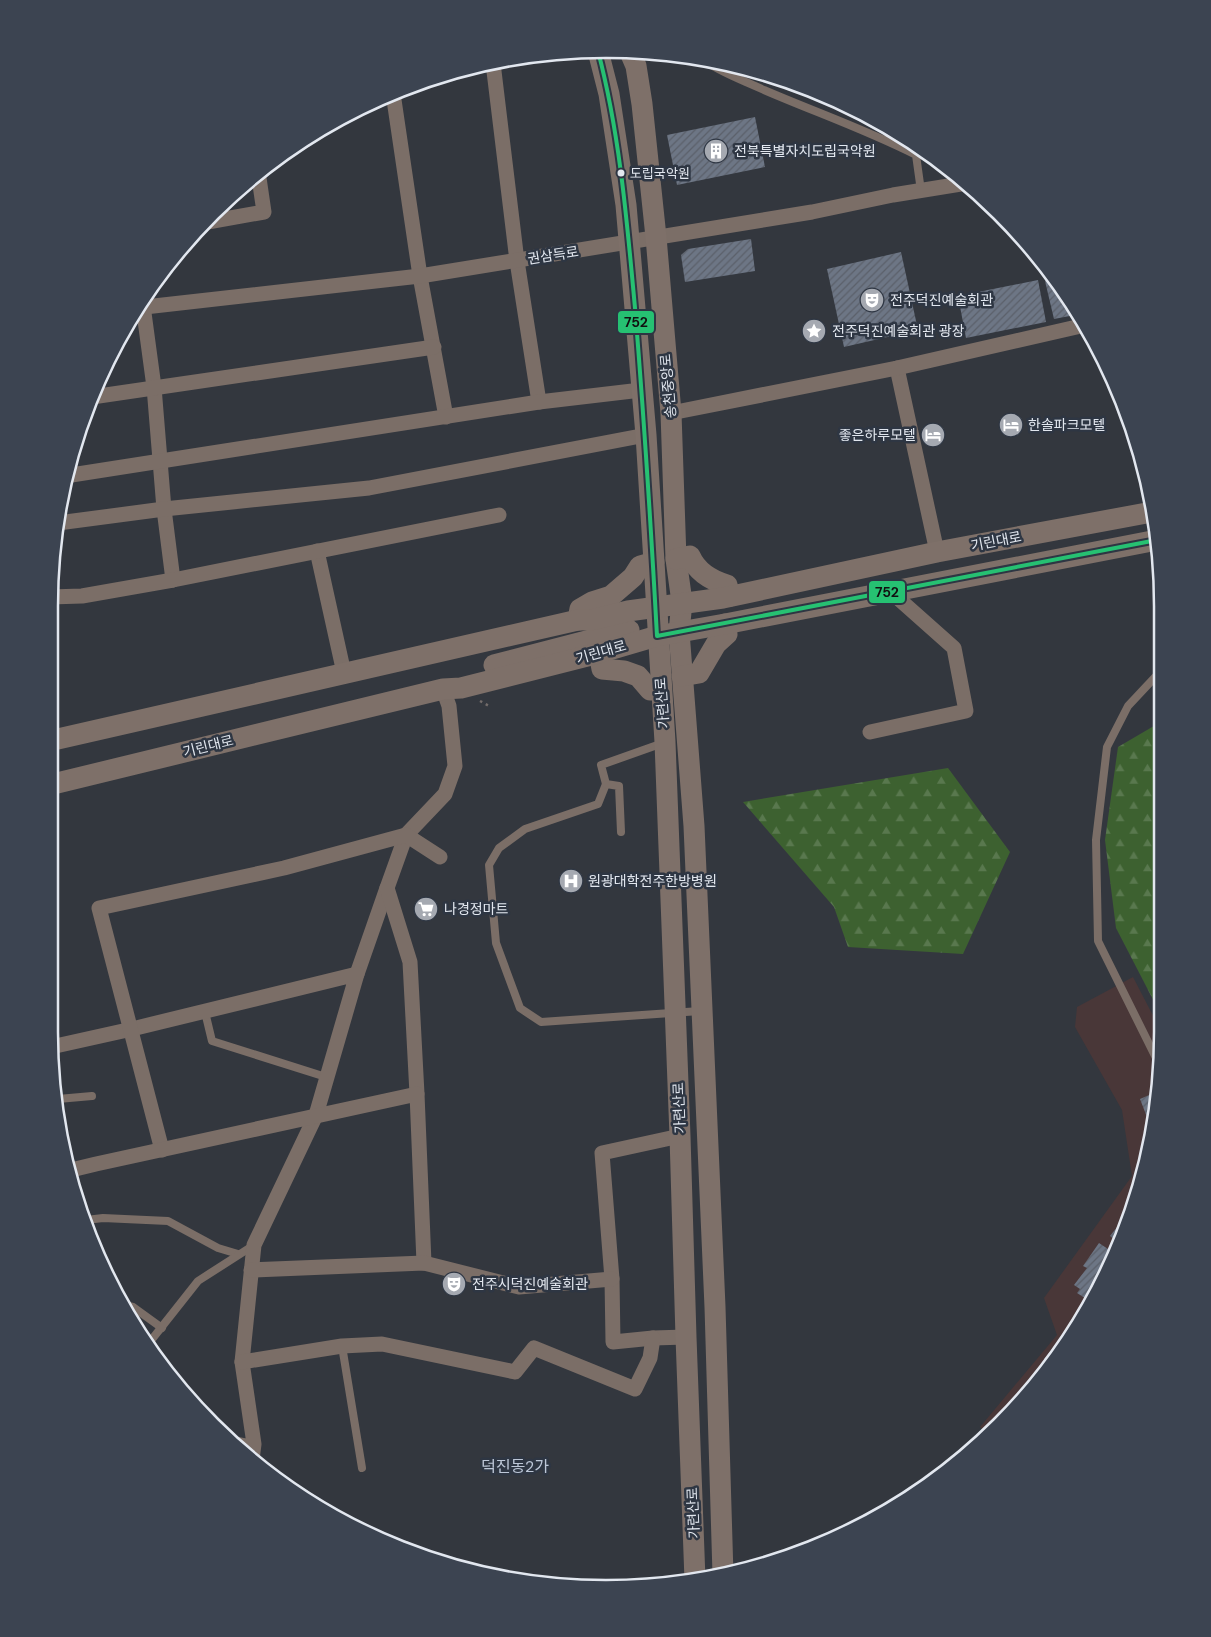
<svg xmlns="http://www.w3.org/2000/svg" width="1211" height="1637" font-family="'DM Sans','Noto Sans KR',sans-serif">
	<defs>
		<pattern id="forest-firs" width="22" height="20" patternUnits="userSpaceOnUse" patternTransform="scale(1.25)"><rect width="22" height="20" fill="#3d6130"/><path d="M5 1l3.5 6h-7zM16 11l3.5 6h-7z" fill="#59784e"/></pattern>
		<pattern id="building-hatch" width="6" height="6" patternUnits="userSpaceOnUse" patternTransform="scale(1.25)"><rect width="6" height="6" fill="#6d7685"/><path d="M-1 1l2-2M0 6l6-6M5 7l2-2" fill="none" stroke="#5b606a"/></pattern>
	</defs>
	<rect width="100%" height="100%" fill="#33373e"/>
	<!-- education -->
	<path fill="#493738" d="M1133 977 1161 1031V1068L1133 1210 1088 1310 1024 1399 987 1433 980 1427 1057 1335 1044 1298 1132 1176 1122 1110 1075 1027 1077 1007Z"/>
	<!-- forest -->
	<g fill="url(#forest-firs)">
		<path d="M1159 723 1161 1015 1116 928 1105 840 1118 747Z"/>
		<path d="M948 768 1010 852 963 954 848 947 834 907 743 802Z"/>
	</g>
	<!-- building -->
	<g fill="url(#building-hatch)">
		<path d="M755 117 765 167 677 185 667 135Z"/>
		<path d="M751 239 755 271 685 282 681 255 688 249Z"/>
		<path d="M901 252 918 330 844 347 827 269Z"/>
		<path d="M1055 279 1075 315 1054 319 1045 281Z"/>
		<path d="M1038 280 1046 322 966 338 958 296Z"/>
		<path d="M1156 1092 1151 1118 1150 1125 1140 1099Z"/>
		<path d="M1134 1206 1133 1210 1118 1242 1110 1236Z"/>
		<path d="M1099 1243 1114 1253 1085 1314 1080 1310 1088 1300 1077 1293 1080 1289 1074 1285 1087 1268 1083 1266Z"/>
		<path d="M1069 1329 1072 1331 1049 1364 1044 1359Z"/>
	</g>
	<g fill="none" stroke-linecap="round" stroke-linejoin="round">
		<!-- path -->
		<path stroke="#746d6b" stroke-width="2.5" stroke-dasharray="2.5 4" stroke-linecap="butt" d="M480 701 491 707"/>
		<!-- lane -->
		<g stroke="#7b6e67" stroke-width="8">
			<path d="M702 59C721 73 743 80 764 90 815 112 867 130 916 155L921 191"/>
			<path d="M887 140 892 129"/>
			<path d="M1158 674 1128 706 1107 747 1096 840 1098 941 1161 1068"/>
			<path d="M606 784 598 804 525 829 499 848 489 865 496 943 520 1008 541 1022 700 1011"/>
			<path d="M621 832 619 786 606 784 601 765 663 743"/>
			<path d="M205 1012 212 1041 326 1077"/>
			<path d="M58 1099 92 1096"/>
			<path d="M86 1220 103 1218 168 1221 218 1248 238 1254"/>
			<path d="M121 1304 133 1307 162 1328"/>
			<path d="M149 1343 198 1281 254 1245"/>
			<path d="M342 1346 362 1468"/>
			<path d="M227 1439 254 1444"/>
			<path d="M398 1544 406 1545V1547"/>
		</g>
		<!-- street -->
		<g stroke="#7b6e67" stroke-width="15">
			<path d="M558 52 576 50"/>
			<path d="M493 63 517 261 539 402"/>
			<path d="M460 68 492 63"/>
			<path d="M393 93 420 276 446 417"/>
			<path d="M202 223 264 212 258 171"/>
			<path d="M142 298 154 387 164 509 173 580"/>
			<path d="M136 308 420 276 812 212 893 195 967 183"/>
			<path d="M897 368 937 552"/>
			<path d="M92 397 434 347"/>
			<path d="M671 413 897 368 1081 326"/>
			<path d="M65 476 539 402 641 390"/>
			<path d="M58 523 164 509 369 488 646 435"/>
			<path d="M317 551 344 673"/>
			<path d="M50 597 82 596 173 580 499 515"/>
			<path d="M870 732 966 711 954 648 891 592"/>
			<path d="M357 974 387 888"/>
			<path d="M51 1047 132 1029 357 974 316 1115 254 1245 242 1362 254 1444 252 1460"/>
			<path d="M417 1094 410 962 387 888 406 835 445 794 455 766 449 706 443 689"/>
			<path d="M680 1136 602 1153 612 1279 613 1342 653 1338 686 1337"/>
			<path d="M162 1150 99 908 284 868 406 835 440 857"/>
			<path d="M67 1171 96 1164 417 1094 424 1263"/>
			<path d="M251 1270 424 1263 519 1287 612 1279"/>
			<path d="M242 1362 342 1346 382 1344 515 1372 534 1348 635 1389 650 1358 653 1338"/>
		</g>
		<!-- secondary -->
		<g stroke="#7e7069" stroke-width="21">
			<path d="M598 51 609 94 626 205 646 435 654 562 665 742 680 1136 686 1337 695 1580"/>
			<path d="M630 52 636 66 642 104 656 237 671 413 676 559 682 602 679 632 694 826 715 1307 723 1575"/>
			<path d="M676 559 690 556C697 572 710 580 727 585L730 596"/>
			<path d="M578 620 580 609 592 602 611 596 633 577 640 566 654 562"/>
			<path d="M599 653 602 669 624 671 638 676 650 690H661"/>
			<path d="M494 665 629 630"/>
			<path d="M682 676 699 673 716 644 727 634 725 624"/>
			<path d="M49 741 578 620H591L628 611 723 598 937 552 1152 512"/>
			<path d="M49 785 443 689 461 688 599 653 657 636 725 624 1157 540"/>
		</g>
		<!-- bus-1 casing -->
		<g stroke="#2e3643" stroke-width="8">
			<path id="bus-1" d="M598 51C620 135 627 222 635 308 644 418 651 527 657 636L1157 540"/>
		</g>
		<!-- bus-1 -->
		<use href="#bus-1" stroke="#26c172" stroke-width="4"/>
	</g>
	<!-- icons -->
	<defs>
		<g id="building-disc" transform="scale(1.25)"><circle r="9.5" fill="#a5a9b1" stroke="#2e3643"/><path d="M-4-6H4V6H1V3H-1V6H-4ZM-2.5-4.3h1.7v1.8h-1.7ZM.8-4.3h1.7v1.8H.8ZM-2.5-1h1.7V.8h-1.7ZM.8-1h1.7V.8H.8Z" fill="#fff"/></g>
		<g id="theatre-disc" transform="scale(1.25)"><circle r="9.5" fill="#a5a9b1" stroke="#2e3643"/><path d="M-5-5.5Q0-4 5-5.5V0Q5 5 0 6Q-5 5-5 0ZM-3.3-2.5H-1v1.5H-3.3ZM1-2.5H3.3v1.5H1ZM-2.8 1Q0 5.5 2.8 1Z" fill="#fff"/></g>
		<g id="sight-disc" transform="scale(1.25)"><circle r="9.5" fill="#a5a9b1" stroke="#2e3643"/><path d="M0-6L1.8-2.2L6-1.7L2.9 1.2L3.7 5.4L0 3.3L-3.7 5.4L-2.9 1.2L-6-1.7L-1.8-2.2Z" fill="#fff"/></g>
		<g id="hotel-disc" transform="scale(1.25)"><circle r="9.5" fill="#a5a9b1" stroke="#2e3643"/><path d="M-6-4.5h1.5V1H6V5H4.5V3h-9V5H-6ZM-4 0a1.8 1.8 0 1 1 3.6 0ZM.5 0V-2.5h3Q6-2.5 6 0Z" fill="#fff"/></g>
		<g id="hospital-disc" transform="scale(1.25)"><circle r="9.5" fill="#a5a9b1" stroke="#2e3643"/><path d="M-5-5h3v3.5h4V-5h3V5h-3V1.5h-4V5h-3Z" fill="#fff"/></g>
		<g id="supermarket-disc" transform="scale(1.25)"><circle r="9.5" fill="#a5a9b1" stroke="#2e3643"/><path d="M-6-5.5h2.5l.6 2H6L4.5 2H-2.5L-4.4-4H-6ZM-1.5 3.2a1.3 1.3 0 1 0 .1 0ZM3 3.2a1.3 1.3 0 1 0 .1 0Z" fill="#fff"/></g>
	</defs>
	<g fill-rule="evenodd">
		<use href="#building-disc" x="716" y="151"/>
		<use href="#theatre-disc" x="872" y="300"/>
		<use href="#sight-disc" x="814" y="331"/>
		<use href="#hotel-disc" x="1011" y="425"/>
		<use href="#hotel-disc" x="933" y="435"/>
		<use href="#hospital-disc" x="571" y="881"/>
		<use href="#supermarket-disc" x="426" y="909"/>
		<use href="#theatre-disc" x="454" y="1284"/>
	</g>
	<!-- markers -->
	<circle fill="#e2e7ef" stroke="#2e3643" stroke-width="2" cx="621" cy="173" r="4.5"/>
	<g text-anchor="middle" stroke-width="5" stroke-linejoin="round" paint-order="stroke">
		<!-- bus labels -->
		<g font-size="13" fill="#e2e7ef" stroke="#2e3643" text-anchor="start">
			<text x="630" y="178">도립국악원</text>
		</g>
		<!-- poi labels -->
		<g font-size="14" fill="#e2e7ef" stroke="#2e3643" text-anchor="start">
			<text x="734" y="156">전북특별자치도립국악원</text>
			<text x="890" y="305">전주덕진예술회관</text>
			<text x="832" y="336">전주덕진예술회관 광장</text>
			<text x="1028" y="430">한솔파크모텔</text>
			<text x="916" y="440" text-anchor="end">좋은하루모텔</text>
			<text x="588" y="886">원광대학전주한방병원</text>
			<text x="444" y="914">나경정마트</text>
			<text x="472" y="1289">전주시덕진예술회관</text>
		</g>
		<!-- street labels -->
		<g font-size="14" fill="#e2e7ef" stroke="#2e3643">
			<text transform="translate(553 255) rotate(-9)" y="5">권삼득로</text>
			<text transform="translate(668 386) rotate(-95)" y="5">송천중앙로</text>
			<text transform="translate(996 541) rotate(-11)" y="5">기린대로</text>
			<text transform="translate(601 652) rotate(-16)" y="5">기린대로</text>
			<text transform="translate(662 703) rotate(-94)" y="5">가련산로</text>
			<text transform="translate(208 746) rotate(-14)" y="5">기린대로</text>
			<text transform="translate(679 1108) rotate(-92)" y="5">가련산로</text>
			<text transform="translate(693 1513) rotate(-92)" y="5">가련산로</text>
		</g>
		<!-- quarter labels -->
		<g font-size="16" fill="#bdc7d7" stroke="#2e3643">
			<text x="515" y="1472">덕진동2가</text>
		</g>
	</g>
	<!-- crop -->
	<path d="M0 0H1211V1637H0ZM606 58H606A548 548 0 0 1 1154 606V1032A548 548 0 0 1 606 1580H606A548 548 0 0 1 58 1032V606A548 548 0 0 1 606 58Z" fill="#3c4451" fill-rule="evenodd"/>
	<path fill="none" stroke="#e2e7ef" stroke-width="2.5" d="M606 58H606A548 548 0 0 1 1154 606V1032A548 548 0 0 1 606 1580H606A548 548 0 0 1 58 1032V606A548 548 0 0 1 606 58Z"/>
	<g stroke="#2e3643" stroke-width="2">
		<rect x="617" y="310" width="38" height="24" rx="5" fill="#26c172"/>
		<rect x="868" y="580" width="38" height="24" rx="5" fill="#26c172"/>
	</g>
	<g font-size="14" text-anchor="middle" font-weight="bold" fill="#111">
		<text x="636" y="327">752</text>
		<text x="887" y="597">752</text>
	</g>
</svg>
